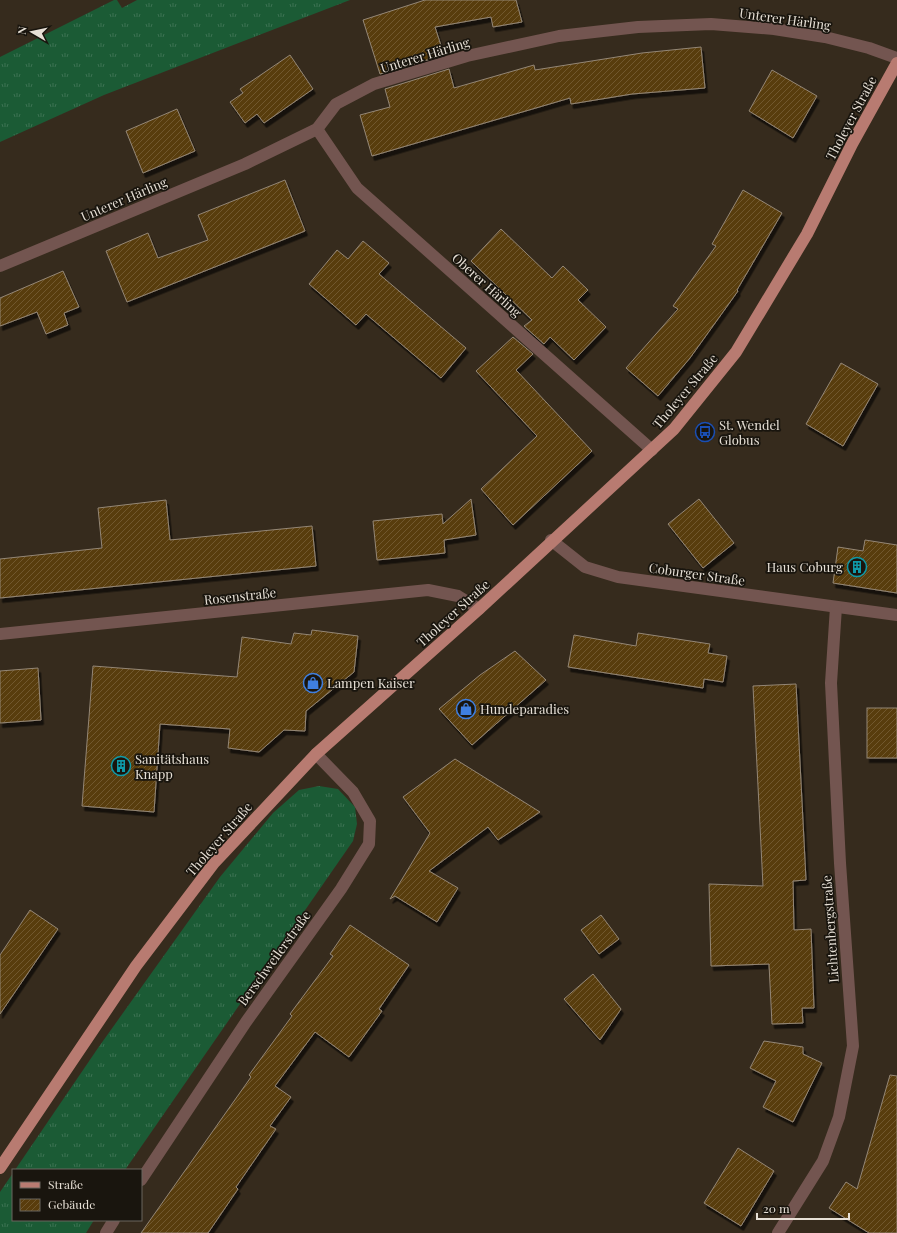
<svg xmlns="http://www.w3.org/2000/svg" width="897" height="1233" font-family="'Playfair Display',serif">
	<defs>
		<pattern id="grass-tufts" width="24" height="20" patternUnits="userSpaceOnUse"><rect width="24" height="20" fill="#1b5b35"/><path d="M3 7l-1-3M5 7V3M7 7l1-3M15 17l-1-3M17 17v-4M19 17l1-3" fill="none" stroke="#3c7252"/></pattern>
		<pattern id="building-hatch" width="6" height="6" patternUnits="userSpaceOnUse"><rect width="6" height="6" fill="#593c0c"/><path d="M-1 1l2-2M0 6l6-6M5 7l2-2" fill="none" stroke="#71582f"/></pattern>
		<filter id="shadow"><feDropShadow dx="2.5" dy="4.5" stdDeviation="0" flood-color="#0009"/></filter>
	</defs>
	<rect width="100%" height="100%" fill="#362b1d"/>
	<!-- grass -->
	<g fill="url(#grass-tufts)">
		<path d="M114 0H117L122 8 137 0H350L104 95 0 142V57Z"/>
		<path d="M319 786 338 789 355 807 357 824 353 841 125 1170H15L98 1048 220 877 273 813 299 790Z"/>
		<path d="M13 1173V1220H94L86 1233H0V1192Z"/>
	</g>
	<!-- building -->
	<g fill="url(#building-hatch)" stroke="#948776" filter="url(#shadow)">
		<path d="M425 0H516L522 22 493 27 491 17 435 27 444 55 380 74 363 20Z"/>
		<path d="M701 47 705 88 632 94 571 104 570 98 372 156 360 115 390 107 385 89 449 69 454 88 534 65 535 70 642 53Z"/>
		<path d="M290 55 313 89 264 123 257 114 245 123 230 102 243 93 240 89Z"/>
		<path d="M772 70 817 96 793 138 749 111Z"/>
		<path d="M177 109 195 151 143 173 126 131Z"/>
		<path d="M285 180 305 231 127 302 106 251 148 233 158 258 208 240 198 215Z"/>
		<path d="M743 190 782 213 737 290 738 291 690 358 658 396 626 368 678 309 673 306 716 246 712 244Z"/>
		<path d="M501 229 552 278 563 266 588 290 578 300 606 327 574 360 550 337 544 344 524 326 532 320 471 261Z"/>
		<path d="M363 241 389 263 379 274 466 348 441 378 366 314 356 325 309 284 337 250 348 259Z"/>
		<path d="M63 271 79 307 64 313 68 325 46 334 37 312 0 326V298Z"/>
		<path d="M513 337 533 354 516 370 592 451 513 525 481 489 537 436 476 371Z"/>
		<path d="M841 363 878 384 843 446 806 424Z"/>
		<path d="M471 499 476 535 444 540 445 553 377 560 373 521 442 514 443 524Z"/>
		<path d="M699 499 734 543 703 568 668 524Z"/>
		<path d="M166 500 170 540 312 526 316 566 0 598V559L102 548 98 508Z"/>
		<path d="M865 540 897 545V593L833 583 838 547 863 551Z"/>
		<path d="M312 630 358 636 354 672 306 711 305 731 284 730 259 752 228 748 230 729 160 724 154 812 82 806 93 666 237 677 242 637 291 644 294 633 311 635Z"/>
		<path d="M638 633 710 644 708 653 727 656 723 682 704 679 703 688 568 667 574 635 636 646Z"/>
		<path d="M515 651 546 680 472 745 439 709 480 675Z"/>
		<path d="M38 668 41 720 0 723V671Z"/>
		<path d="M796 684 806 880 793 881 794 930 811 929 814 1008H802L803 1023 772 1024 769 964 711 966 709 884 763 886 753 686Z"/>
		<rect x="867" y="708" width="30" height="50"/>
		<path d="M455 759 540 812 498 840 488 827 429 871 458 888 437 922 395 896 390 899 430 833 403 797Z"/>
		<path d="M30 910 58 929 0 1014V955Z"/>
		<path d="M601 915 619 939 599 954 581 930Z"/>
		<path d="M350 925 409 965 379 1009 382 1011 349 1057 315 1032 275 1086 291 1097 270 1126 276 1129 236 1187 238 1189 208 1233H141L251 1077 249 1075 292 1016 290 1014 333 956 330 954Z"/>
		<path d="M593 974 621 1009 600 1040 564 999Z"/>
		<path d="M764 1041 803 1047V1054L822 1063 793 1122 763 1107 776 1081 750 1068Z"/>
		<path d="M890 1075 897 1076V1233H869L829 1208 846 1182 857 1189Z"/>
		<path d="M738 1148 774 1171 741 1226 704 1203Z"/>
	</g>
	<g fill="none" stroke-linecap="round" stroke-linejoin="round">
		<!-- minor -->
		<g stroke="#735550" stroke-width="12">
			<path d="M317 129 357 188 652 450"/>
			<path d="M0 266 245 164 317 129 336 104 374 84 467 56 559 36 638 27 711 24 774 29 825 37 869 48 897 58"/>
			<path d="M551 540 585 567 618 577 897 615"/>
			<path d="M0 634 428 590 458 596 479 609"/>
			<path d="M141 1180 246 1022 341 889 369 844 370 821 353 792 316 754"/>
			<path d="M106 1233 114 1220"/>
			<path d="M778 1233 823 1161 839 1117 853 1046 840 863 831 683 836 607"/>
		</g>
		<!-- major -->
		<path stroke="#b87b71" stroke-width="12" d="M0 1168 136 966 214 863 316 754 479 609 674 429 736 352 807 234 852 144 897 63"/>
	</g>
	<!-- icons -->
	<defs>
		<g id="bus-ring" transform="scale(1)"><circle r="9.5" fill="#19150e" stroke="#1a4fb4" stroke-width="1.5"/><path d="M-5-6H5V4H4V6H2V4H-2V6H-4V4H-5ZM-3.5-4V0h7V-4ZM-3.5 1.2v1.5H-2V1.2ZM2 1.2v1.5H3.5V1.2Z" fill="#1a4fb4"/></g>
		<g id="building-ring" transform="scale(1)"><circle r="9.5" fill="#19150e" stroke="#0f9aa8" stroke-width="1.5"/><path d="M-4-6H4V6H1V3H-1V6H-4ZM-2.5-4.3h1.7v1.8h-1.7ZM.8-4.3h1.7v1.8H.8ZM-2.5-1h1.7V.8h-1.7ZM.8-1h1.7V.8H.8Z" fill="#0f9aa8"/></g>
		<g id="shop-ring" transform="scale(1)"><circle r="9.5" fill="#19150e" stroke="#3f7fe0" stroke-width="1.5"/><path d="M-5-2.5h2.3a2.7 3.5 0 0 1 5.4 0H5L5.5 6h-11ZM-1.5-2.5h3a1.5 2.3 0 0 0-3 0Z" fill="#3f7fe0"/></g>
	</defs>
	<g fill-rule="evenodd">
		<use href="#bus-ring" x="705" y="432"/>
		<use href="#building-ring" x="857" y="567"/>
		<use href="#shop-ring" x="313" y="683"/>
		<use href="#shop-ring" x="466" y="709"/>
		<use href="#building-ring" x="121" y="766"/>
	</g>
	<g text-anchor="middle" stroke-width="3.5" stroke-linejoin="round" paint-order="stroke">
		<!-- street labels -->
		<g font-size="13" fill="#e7e0d6" stroke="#19150e">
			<text transform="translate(785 19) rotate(8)" y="5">Unterer Härling</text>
			<text transform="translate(425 55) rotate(-17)" y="5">Unterer Härling</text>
			<text transform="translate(851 118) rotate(-62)" y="5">Tholeyer Straße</text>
			<text transform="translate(124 199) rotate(-23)" y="5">Unterer Härling</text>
			<text transform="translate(487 285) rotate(42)" y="5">Oberer Härling</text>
			<text transform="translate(685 391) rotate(-50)" y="5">Tholeyer Straße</text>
			<text transform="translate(697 574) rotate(8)" y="5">Coburger Straße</text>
			<text transform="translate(240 596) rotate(-6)" y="5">Rosenstraße</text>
			<text transform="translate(453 613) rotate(-42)" y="5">Tholeyer Straße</text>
			<text transform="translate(219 839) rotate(-49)" y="5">Tholeyer Straße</text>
			<text transform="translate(830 929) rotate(-94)" y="5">Lichtenbergstraße</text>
			<text transform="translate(274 958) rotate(-54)" y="5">Berschweilerstraße</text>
		</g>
		<!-- poi labels -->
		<g font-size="13" fill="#e7e0d6" stroke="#19150e" text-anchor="start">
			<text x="719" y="430">St. Wendel<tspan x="719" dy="15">Globus</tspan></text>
			<text x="843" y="572" text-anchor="end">Haus Coburg</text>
			<text x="327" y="688">Lampen Kaiser</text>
			<text x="480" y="714">Hundeparadies</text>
			<text x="135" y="764">Sanitätshaus<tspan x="135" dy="15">Knapp</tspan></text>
		</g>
	</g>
	<!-- legend -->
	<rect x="12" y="1169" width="130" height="52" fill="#19150e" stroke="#6b665e"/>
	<rect x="20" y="1182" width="20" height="6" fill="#b87b71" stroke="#6b665e"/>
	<text x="48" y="1189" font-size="12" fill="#e7e0d6">Straße</text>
	<rect x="20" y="1199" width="20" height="12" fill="url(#building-hatch)" stroke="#6b665e"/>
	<text x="48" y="1209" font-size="12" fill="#e7e0d6">Gebäude</text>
	<!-- north arrow -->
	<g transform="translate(32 32) rotate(279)" stroke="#19150e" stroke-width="3" paint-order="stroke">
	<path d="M0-3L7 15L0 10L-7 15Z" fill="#e7e0d6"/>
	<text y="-6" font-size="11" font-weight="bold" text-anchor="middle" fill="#e7e0d6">N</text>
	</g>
	<!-- scale -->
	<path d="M757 1213v6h92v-6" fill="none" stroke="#e7e0d6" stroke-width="2"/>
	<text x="763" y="1213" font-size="12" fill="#e7e0d6" stroke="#19150e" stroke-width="3" paint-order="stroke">20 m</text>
</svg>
